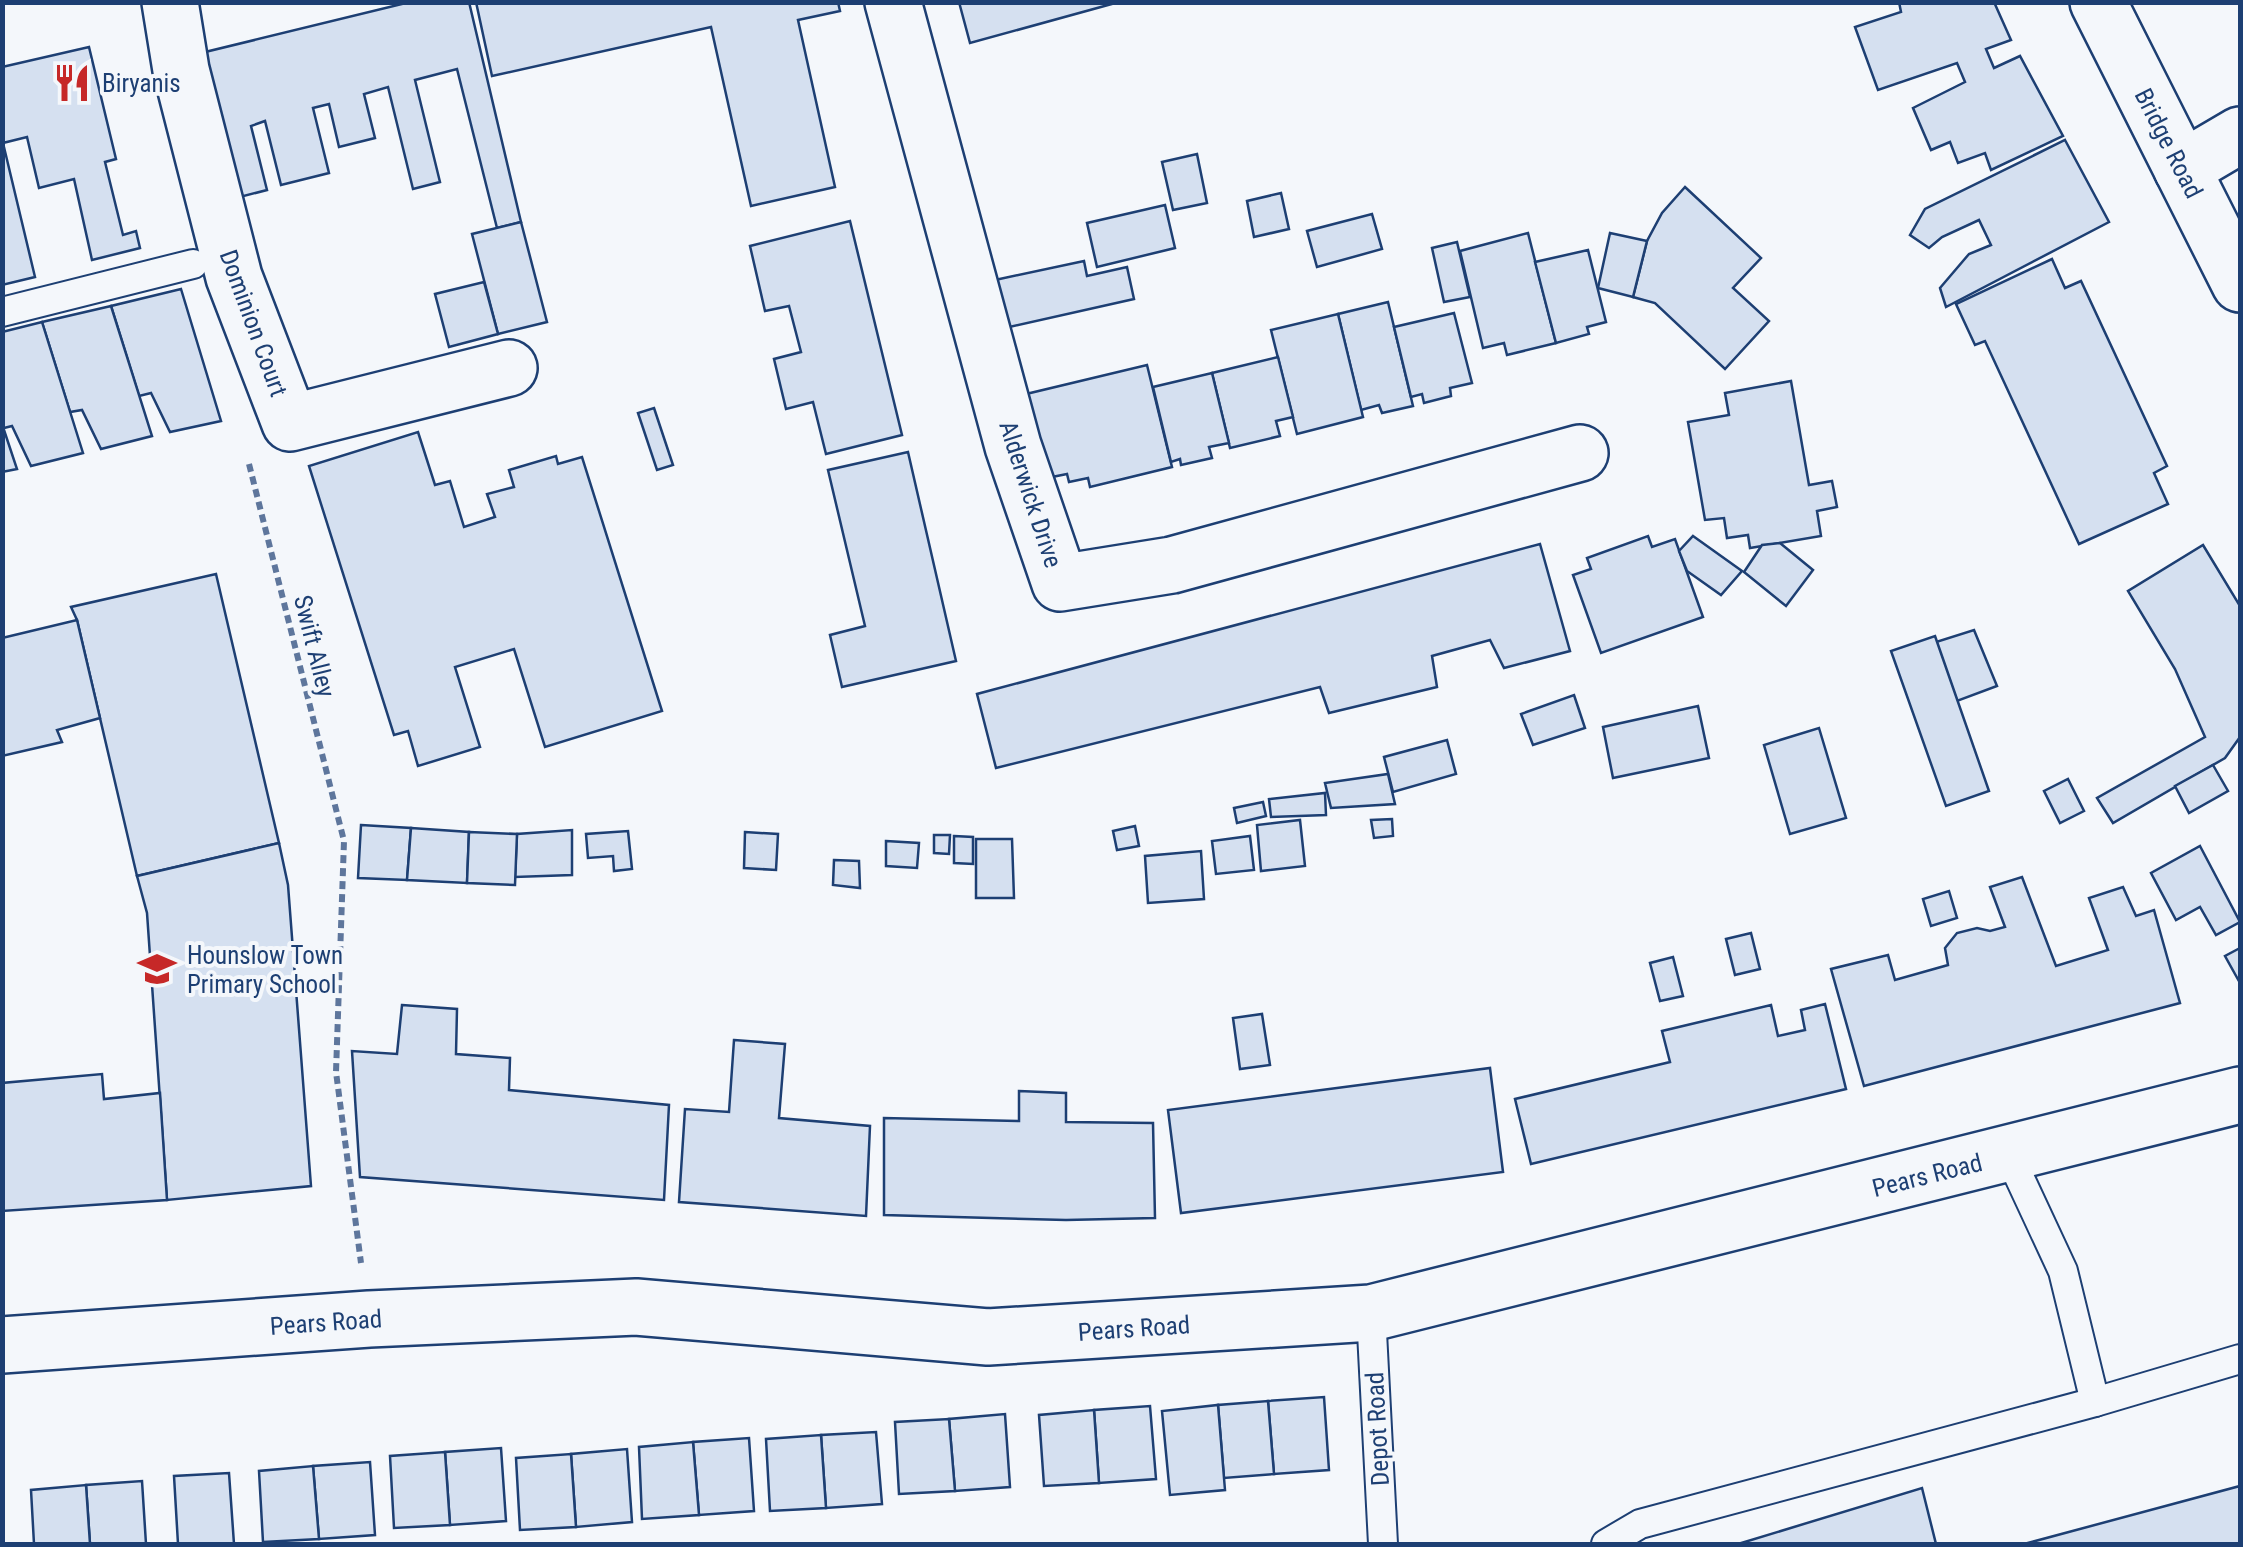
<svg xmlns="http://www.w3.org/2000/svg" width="2243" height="1547" font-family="'Roboto Condensed',sans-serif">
	<rect width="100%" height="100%" fill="#f4f7fb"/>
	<!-- building -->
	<g fill="#d5e0f0" stroke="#1d3f73" stroke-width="2.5">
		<path d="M410 2H469L521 222 497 228 457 69 415 80 440 182 413 189 388 87 364 94 375 138 339 147 329 104 313 108 329 173 281 185 265 121 251 126 267 190 232 199 197 54Z"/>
		<path d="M476 2H838L840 11 798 20 835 187 751 206 711 27 492 76Z"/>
		<path d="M959 2H1119L970 43Z"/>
		<path d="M1899 2H1994L2011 40 1986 49 1994 68 2020 56 2063 136 1991 170 1985 153 1958 163 1950 142 1931 150 1913 108 1965 82 1957 63 1878 90 1855 27 1901 12Z"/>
		<path d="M89 47 116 159 105 162 123 235 136 231 140 248 92 260 74 179 39 188 27 137 3 143 35 277 2 285V67Z"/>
		<path d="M2065 140 2109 222 1946 307 1940 288 1969 254 1991 245 1979 220 1942 237 1929 248 1910 235 1925 209Z"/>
		<path d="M1197 154 1207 203 1173 210 1162 162Z"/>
		<path d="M1685 187 1761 258 1733 288 1769 321 1725 369 1655 303 1633 297 1647 241 1662 213Z"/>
		<path d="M1281 193 1289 229 1254 237 1247 201Z"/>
		<path d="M1165 205 1175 248 1097 267 1087 223Z"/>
		<path d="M1372 214 1382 249 1317 267 1307 231Z"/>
		<path d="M850 221 902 435 826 454 813 402 786 409 774 359 801 352 789 306 765 311 750 246Z"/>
		<path d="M521 222 547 322 498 334 472 234Z"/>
		<path d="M1528 233 1556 343 1507 355 1504 343 1483 348 1460 251Z"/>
		<path d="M1610 233 1647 241 1633 297 1598 288Z"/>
		<path d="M1457 242 1470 297 1444 302 1432 248Z"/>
		<path d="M1588 250 1606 322 1587 327 1589 334 1556 343 1535 262Z"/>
		<path d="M2052 259 2065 288 2081 281 2167 466 2154 473 2168 504 2079 544 1985 341 1975 345 1956 304Z"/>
		<path d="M1084 261 1087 276 1127 267 1134 299 1005 328 995 280Z"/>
		<path d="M484 282 498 334 449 347 435 294Z"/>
		<path d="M181 289 221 421 170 432 151 393 139 396 111 306Z"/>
		<path d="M1388 302 1413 406 1382 413 1379 405 1361 410 1338 314Z"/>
		<path d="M111 306 152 436 101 449 82 410 70 412 42 322Z"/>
		<path d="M1454 313 1472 383 1450 388 1451 396 1424 403 1422 394 1411 397 1394 327Z"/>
		<path d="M1338 314 1363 417 1297 434 1271 330Z"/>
		<path d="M42 322 83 453 31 466 12 426 4 428 2 424V332Z"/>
		<path d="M1278 357 1293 417 1276 421 1280 436 1230 448 1212 373Z"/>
		<path d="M1147 365 1172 467 1090 487 1088 478 1069 482 1067 474 1042 479 1022 395Z"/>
		<path d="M1212 373 1229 443 1209 447 1212 458 1181 465 1180 459 1171 462 1153 387Z"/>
		<path d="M1791 381 1809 485 1832 481 1837 507 1817 511 1821 536 1750 548 1748 535 1727 538 1724 518 1705 520 1688 422 1729 415 1725 393Z"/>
		<path d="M654 408 673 465 657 470 638 413Z"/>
		<path d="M2 424 17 469 2 472Z"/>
		<path d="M418 432 435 485 450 481 464 527 495 517 487 494 514 487 509 470 556 456 558 464 582 457 662 711 545 747 514 649 455 667 480 747 418 766 408 731 394 735 309 466Z"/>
		<path d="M908 452 956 661 842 687 830 635 865 626 828 470Z"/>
		<path d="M1648 536 1652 547 1675 539 1703 617 1601 653 1573 575 1591 569 1587 558Z"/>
		<path d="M1693 536 1742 571 1721 595 1687 571 1679 551Z"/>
		<path d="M1780 543 1813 570 1786 606 1744 572 1762 545Z"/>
		<path d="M1540 544 1570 651 1504 668 1490 640 1432 656 1437 687 1329 713 1320 687 996 768 977 694Z"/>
		<path d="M2203 545 2240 606V737L2225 758 2113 823 2097 798 2205 737 2175 669 2128 591Z"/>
		<path d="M216 574 279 843 137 876 77 620 71 607Z"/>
		<path d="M77 620 100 718 57 730 62 742 2 756V638Z"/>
		<path d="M1974 630 1997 686 1957 701 1936 642Z"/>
		<path d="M1935 636 1989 791 1946 806 1891 651Z"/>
		<path d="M1574 695 1585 728 1533 745 1521 714Z"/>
		<path d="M1698 706 1709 758 1613 778 1603 727Z"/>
		<path d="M1819 728 1846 818 1790 834 1764 745Z"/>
		<path d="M1447 740 1456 774 1393 792 1384 757Z"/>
		<path d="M2213 765 2228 791 2189 813 2175 786Z"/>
		<path d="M1388 774 1395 804 1331 808 1325 783Z"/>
		<path d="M2068 779 2084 811 2060 823 2044 791Z"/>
		<path d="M1325 793 1326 815 1271 817 1269 799Z"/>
		<path d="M1263 802 1266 816 1237 823 1234 808Z"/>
		<path d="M1392 819 1393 836 1374 838 1371 820Z"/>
		<path d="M1300 820 1305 866 1261 871 1257 825Z"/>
		<path d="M361 825 411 828 407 880 358 878Z"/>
		<path d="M1135 826 1139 846 1117 850 1113 831Z"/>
		<path d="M411 828 469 832 467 883 407 880Z"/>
		<path d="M572 830V875L515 877 517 834Z"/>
		<path d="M628 831 632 869 614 871 613 856 588 858 586 834Z"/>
		<path d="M469 832 517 834 515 885 467 883Z"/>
		<path d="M745 832 778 834 776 870 744 868Z"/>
		<path d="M934 835H950L949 854 934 853Z"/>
		<path d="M954 836 973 837V864L954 863Z"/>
		<path d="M1250 836 1254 870 1216 874 1212 841Z"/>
		<path d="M976 839H1012L1014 898H976Z"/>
		<path d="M886 841 919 843 917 868 886 866Z"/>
		<path d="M279 843 288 885 311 1186 167 1200 147 913 137 876Z"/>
		<path d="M2200 846 2240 922 2216 935 2200 907 2176 920 2151 873Z"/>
		<path d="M1201 851 1204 899 1148 903 1145 856Z"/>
		<path d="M834 860 859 861 860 888 833 885Z"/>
		<path d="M2022 877 2056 966 2108 950 2089 898 2123 887 2136 916 2154 910 2180 1003 1864 1086 1831 969 1888 955 1895 980 1948 965 1945 948 1957 933 1977 928 1990 931 2005 927 1990 887Z"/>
		<path d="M1949 891 1957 918 1931 926 1923 899Z"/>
		<path d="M1751 933 1760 969 1735 975 1726 939Z"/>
		<path d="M2240 948V983L2225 956Z"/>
		<path d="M1673 957 1683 996 1660 1001 1650 963Z"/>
		<path d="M1825 1004 1846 1089 1531 1164 1515 1099 1670 1062 1662 1031 1771 1005 1778 1036 1805 1030 1801 1010Z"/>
		<path d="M402 1005 457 1009 456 1054 510 1058 509 1090 669 1105 664 1200 360 1177 352 1051 397 1054Z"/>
		<path d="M1262 1014 1270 1065 1240 1069 1233 1018Z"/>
		<path d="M734 1040 785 1044 779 1118 870 1126 866 1216 679 1202 685 1109 729 1112Z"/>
		<path d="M1490 1068 1503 1172 1181 1213 1168 1110Z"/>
		<path d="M102 1074 104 1099 160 1093 167 1200 2 1211V1083Z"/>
		<path d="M1019 1091 1066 1093V1122L1153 1123 1155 1218 1066 1220 884 1215V1118L1019 1121Z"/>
		<path d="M1324 1397 1329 1470 1274 1474 1268 1401Z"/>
		<path d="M1268 1401 1274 1474 1224 1478 1218 1405Z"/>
		<path d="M1218 1405 1225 1490 1170 1495 1162 1411Z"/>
		<path d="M1150 1406 1156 1479 1099 1483 1094 1410Z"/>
		<path d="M1094 1410 1099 1483 1044 1486 1039 1415Z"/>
		<path d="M1005 1414 1010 1487 955 1491 949 1419Z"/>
		<path d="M949 1419 955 1491 899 1494 895 1422Z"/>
		<path d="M876 1432 882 1504 826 1508 821 1435Z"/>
		<path d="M821 1435 826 1508 770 1511 766 1439Z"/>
		<path d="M749 1438 754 1511 699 1515 693 1442Z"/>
		<path d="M693 1442 699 1515 642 1519 639 1447Z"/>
		<path d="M501 1448 506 1521 450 1525 445 1452Z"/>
		<path d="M627 1449 632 1522 576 1527 571 1454Z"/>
		<path d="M445 1452 450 1525 394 1528 390 1456Z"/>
		<path d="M571 1454 576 1527 520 1530 516 1458Z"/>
		<path d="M370 1462 375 1535 319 1539 313 1466Z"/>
		<path d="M313 1466 319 1539 263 1542 259 1471Z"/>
		<path d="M229 1473 234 1544H178L174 1476Z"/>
		<path d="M142 1481 146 1544H90L86 1485Z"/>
		<path d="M86 1485 90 1544H34L31 1490Z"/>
		<path d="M2240 1486V1544H2024Z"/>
		<path d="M1922 1488 1936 1544H1738Z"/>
	</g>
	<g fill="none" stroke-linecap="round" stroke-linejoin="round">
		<!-- lane casing -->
		<g stroke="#1d3f73" stroke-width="32">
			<g id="lane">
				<path d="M2 312 193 264"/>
				<path d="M2009 1155 2063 1271 2095 1402 2240 1359"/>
				<path d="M1371 1313 1383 1544"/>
				<path d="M1606 1544 1640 1524 2095 1402"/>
			</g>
		</g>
		<!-- street casing -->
		<g stroke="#1d3f73" stroke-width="60">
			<g id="street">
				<path d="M170 2 181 70 234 277 290 423 509 368"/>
				<path d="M893 2 1013 446 1060 583 1172 565 1580 453"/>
				<path d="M2182 169 2240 135"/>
				<path d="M2 1345 369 1319 636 1307 988 1337 1371 1313 2240 1095"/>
			</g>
		</g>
		<!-- secondary casing -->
		<g stroke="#1d3f73" stroke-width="60">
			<path id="secondary" d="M2098 2 2240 284"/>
		</g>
		<!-- path -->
		<path stroke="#5e769c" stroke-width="6" stroke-dasharray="8 5" stroke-linecap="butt" d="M249 464 344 841 336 1072 361 1263"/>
		<!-- lane -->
		<use href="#lane" stroke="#f4f7fb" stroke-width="28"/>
		<!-- street -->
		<use href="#street" stroke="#f4f7fb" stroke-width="55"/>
		<!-- secondary -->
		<use href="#secondary" stroke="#f4f7fb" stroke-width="55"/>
	</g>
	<!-- icons -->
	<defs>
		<g id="restaurant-bare" transform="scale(3)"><path d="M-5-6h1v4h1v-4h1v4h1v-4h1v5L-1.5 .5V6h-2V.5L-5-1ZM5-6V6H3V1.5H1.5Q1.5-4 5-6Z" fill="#c62828" stroke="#f4f7fb" stroke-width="2.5" paint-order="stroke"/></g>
		<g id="school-bare" transform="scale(3)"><path d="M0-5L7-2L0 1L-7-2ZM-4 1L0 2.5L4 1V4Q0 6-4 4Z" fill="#c62828" stroke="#f4f7fb" stroke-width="2.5" paint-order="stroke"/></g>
	</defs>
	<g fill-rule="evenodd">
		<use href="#restaurant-bare" x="72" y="83"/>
		<use href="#school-bare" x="157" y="969"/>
	</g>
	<g text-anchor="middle" stroke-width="8" stroke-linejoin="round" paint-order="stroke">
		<!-- poi labels -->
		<g font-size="25" fill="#1d3f73" stroke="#f4f7fb" text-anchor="start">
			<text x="102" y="92">Biryanis</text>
			<text x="187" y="964">Hounslow Town<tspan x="187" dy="29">Primary School</tspan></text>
		</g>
		<!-- street labels -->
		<g font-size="25" fill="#1d3f73" stroke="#f4f7fb">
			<text transform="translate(2169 143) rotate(63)" y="9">Bridge Road</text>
			<text transform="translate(254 323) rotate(70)" y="9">Dominion Court</text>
			<text transform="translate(1031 494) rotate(72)" y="9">Alderwick Drive</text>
			<text transform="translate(315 646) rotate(76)" y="9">Swift Alley</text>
			<text transform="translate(1927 1175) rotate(-14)" y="9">Pears Road</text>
			<text transform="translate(326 1322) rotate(-4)" y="9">Pears Road</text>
			<text transform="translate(1134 1328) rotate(-4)" y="9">Pears Road</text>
			<text transform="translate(1377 1429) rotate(-93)" y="9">Depot Road</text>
		</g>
	</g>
	<!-- border -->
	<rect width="2243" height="1547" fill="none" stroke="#1d3f73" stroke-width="10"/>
</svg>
